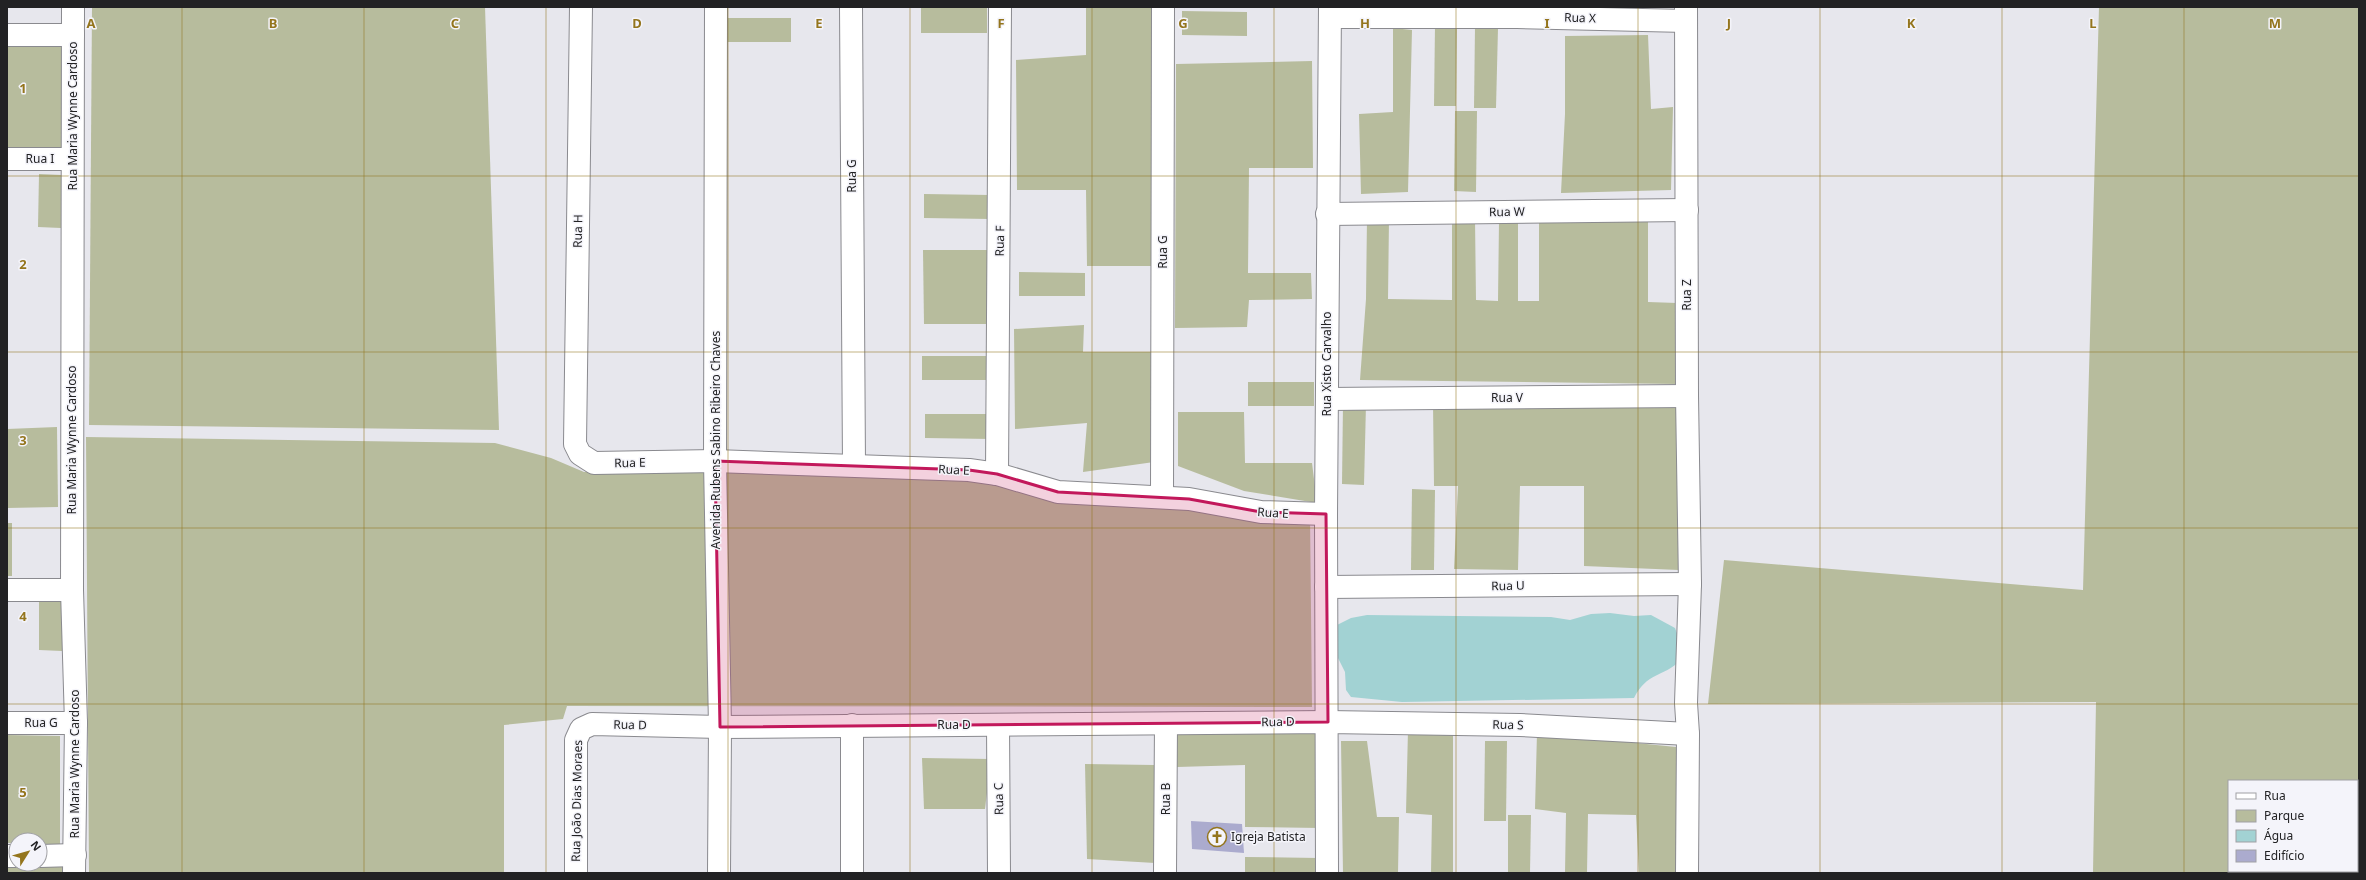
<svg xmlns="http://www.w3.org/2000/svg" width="2366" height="880" font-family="'Noto Sans',sans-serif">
	<rect width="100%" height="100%" fill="#e7e7ed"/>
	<!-- green -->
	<g fill="#b7bc9d" fill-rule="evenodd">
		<path d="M92 7H485L499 430 89 425Z"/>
		<rect x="921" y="7" width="66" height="26"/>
		<path d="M1086 7H1152L1154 266H1087L1086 190H1017L1016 60 1086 55Z"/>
		<path d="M2099 7H2359V873H2093L2096 702 1708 704 1724 560 2083 590ZM2229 781H2357V871H2229Z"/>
		<path d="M1182 11 1247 12V36L1182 35Z"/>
		<rect x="725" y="18" width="66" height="24"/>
		<path d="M1435 25 1457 26 1456 106H1434Z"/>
		<path d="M1475 27 1498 28 1496 108H1474Z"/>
		<path d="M1393 28 1412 30 1408 192 1361 194 1359 114 1393 112Z"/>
		<path d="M1648 35 1651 109 1673 107 1671 190 1561 193 1565 114V36Z"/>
		<path d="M7 38 63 41 62 150H7Z"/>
		<path d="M1312 61 1313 168H1249L1248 273H1311L1312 299 1249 300 1247 327 1175 328 1176 64Z"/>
		<path d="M1455 111H1477L1476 192 1454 191Z"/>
		<path d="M39 174 62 175 61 228 38 227Z"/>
		<path d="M924 194 990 195V219L924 218Z"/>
		<path d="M1367 218 1389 219 1388 299 1452 300V219H1475L1476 300 1498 301 1499 221H1518V301H1539V220L1648 218V302L1677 303 1679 384 1360 380 1366 299Z"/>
		<path d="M923 250H990V324H924Z"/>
		<path d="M1019 272 1085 273V296H1019Z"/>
		<path d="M1084 325 1083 352H1153L1154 462 1083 472 1087 423 1015 429 1014 329Z"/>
		<rect x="922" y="356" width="66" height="24"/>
		<rect x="1248" y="382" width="66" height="24"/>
		<path d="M1433 403 1677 405 1679 570 1584 566V486H1520L1518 570 1454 569 1458 486H1434Z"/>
		<path d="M1343 404H1366L1364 485 1342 484Z"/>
		<path d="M1178 412H1244L1245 463H1312L1317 503 1244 491 1178 466Z"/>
		<path d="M925 414H991V439L925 438Z"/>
		<path d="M57 427 58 507 7 508V429Z"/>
		<path d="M86 437 495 443 551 458 584 472 699 469 980 474 1310 514 1312 707 567 706 563 719 504 725V873H89Z"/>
		<path d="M1412 489 1435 490 1434 570H1411Z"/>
		<rect x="7" y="523" width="5" height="53"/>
		<path d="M39 598H62V651L39 650Z"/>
		<path d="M1408 730 1453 734V873H1431L1432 815 1406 813Z"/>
		<path d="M1176 731 1317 733 1320 828 1245 827V765L1177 767Z"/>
		<path d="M1537 733 1676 747 1677 873H1639L1636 815 1588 814 1587 873H1565L1566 813 1535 809Z"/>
		<path d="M7 735 60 736V846L40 845V840H16V843H7Z"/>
		<path d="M1341 741H1367L1377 817H1399L1398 873H1343Z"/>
		<path d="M1485 741H1507L1506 821H1484Z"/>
		<path d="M922 758 991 759 985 809H924Z"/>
		<path d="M1085 764 1154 765 1155 863 1087 859Z"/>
		<path d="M1508 815H1531L1530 873H1508Z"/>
		<path d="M1245 857 1319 858V873H1245Z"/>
		<path d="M7 866H63L62 873H7Z"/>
	</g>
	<!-- water -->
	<path fill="#a2d2d3" d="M1610 613 1634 616 1651 615 1675 628 1682 647 1681 660C1662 678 1647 672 1634 698L1402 702 1351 697 1346 690 1345 672 1335 652V626L1351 618 1367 615 1551 617 1570 620 1591 614Z"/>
	<!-- building -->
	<path fill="#ababce" d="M1191 821 1242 824 1244 853 1192 849Z"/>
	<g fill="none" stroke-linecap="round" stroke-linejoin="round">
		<!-- minor casing -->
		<g stroke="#8a8a8f" stroke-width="24">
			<g id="minor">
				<path d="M73 7 72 590 76 723 74 873"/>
				<path d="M581 7 575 444 580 454 594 463 715 461 969 470 997 474 1058 492 1189 499 1261 512 1326 514"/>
				<path d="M716 7 715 461 720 727 719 873"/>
				<path d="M851 7 854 465"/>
				<path d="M1686 7 1687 396 1690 584 1686 703 1688 734 1687 873"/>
				<path d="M1330 17H1517L1686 21"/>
				<path d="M7 35H73"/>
				<path d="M7 159H72"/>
				<path d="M1327 214 1687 210"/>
				<path d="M1327 399 1687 396"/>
				<path d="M997 474 1000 7"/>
				<path d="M1162 497 1163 7"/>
				<path d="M1326 587 1690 584"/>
				<path d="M7 590H72"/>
				<path d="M7 723H76"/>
				<path d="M852 725V873"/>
				<path d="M998 725 999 873"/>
				<path d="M7 856H16"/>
				<path d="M40 856 75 855"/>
				<path d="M576 873V740L581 729 592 724 720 727 1328 722 1520 725 1688 734"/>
				<path d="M1165 873 1166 724"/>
				<path d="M1327 873 1326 514 1330 7"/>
			</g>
		</g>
		<!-- minor -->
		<use href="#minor" stroke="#fff" stroke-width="22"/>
	</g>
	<!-- marked area -->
	<path fill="#c2185b" fill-opacity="0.2" stroke="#c2185b" stroke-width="3" stroke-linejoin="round" d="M715 461 969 470 997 474 1058 492 1189 499 1261 512 1326 514 1328 722 720 727Z"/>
	<!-- grid -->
	<path fill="none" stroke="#94751d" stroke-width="1" stroke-opacity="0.55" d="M182 7V873M364 7V873M546 7V873M728 7V873M910 7V873M1092 7V873M1274 7V873M1456 7V873M1638 7V873M1820 7V873M2002 7V873M2184 7V873M7 176H2359M7 352H2359M7 528H2359M7 704H2359"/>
	<!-- icons -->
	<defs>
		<g id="church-ring" transform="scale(1)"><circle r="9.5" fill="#f4f4fa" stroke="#94751d" stroke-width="1.5"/><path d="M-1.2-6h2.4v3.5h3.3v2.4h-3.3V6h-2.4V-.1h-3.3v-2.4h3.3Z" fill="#94751d"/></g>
	</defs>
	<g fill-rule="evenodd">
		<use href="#church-ring" x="1217" y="837"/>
	</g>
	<g text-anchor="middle" stroke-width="3" stroke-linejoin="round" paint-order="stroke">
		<!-- street labels -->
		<g font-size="12" fill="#222224" stroke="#f4f4fa">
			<text transform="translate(1580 18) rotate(2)" y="4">Rua X</text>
			<text transform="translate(73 116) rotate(-90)" y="4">Rua Maria Wynne Cardoso</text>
			<text x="40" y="163">Rua I</text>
			<text transform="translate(852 176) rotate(-90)" y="4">Rua G</text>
			<text transform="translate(1507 212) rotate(-1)" y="4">Rua W</text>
			<text transform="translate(578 231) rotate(-89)" y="4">Rua H</text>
			<text transform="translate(1000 241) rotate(-89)" y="4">Rua F</text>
			<text transform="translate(1163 252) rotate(-90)" y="4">Rua G</text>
			<text transform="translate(1687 295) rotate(-90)" y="4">Rua Z</text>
			<text transform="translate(1327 364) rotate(-90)" y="4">Rua Xisto Carvalho</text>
			<text x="1507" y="402">Rua V</text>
			<text transform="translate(72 440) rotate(-90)" y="4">Rua Maria Wynne Cardoso</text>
			<text transform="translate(716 440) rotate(-90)" y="4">Avenida Rubens Sabino Ribeiro Chaves</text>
			<text transform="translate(630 463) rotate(-1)" y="4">Rua E</text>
			<text transform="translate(954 470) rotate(3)" y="4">Rua E</text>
			<text transform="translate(1273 513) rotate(4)" y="4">Rua E</text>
			<text transform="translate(1508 586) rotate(-1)" y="4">Rua U</text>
			<text transform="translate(1278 722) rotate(-1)" y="4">Rua D</text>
			<text x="41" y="727">Rua G</text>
			<text transform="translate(630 725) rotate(1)" y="4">Rua D</text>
			<text x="954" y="729">Rua D</text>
			<text transform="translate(1508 725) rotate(1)" y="4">Rua S</text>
			<text transform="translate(75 764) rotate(-90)" y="4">Rua Maria Wynne Cardoso</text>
			<text transform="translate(999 799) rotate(-91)" y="4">Rua C</text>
			<text transform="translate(1166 799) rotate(-90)" y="4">Rua B</text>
			<text transform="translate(577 801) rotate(-89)" y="4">Rua João Dias Moraes</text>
		</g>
		<!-- poi labels -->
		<g font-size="12" fill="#222224" stroke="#f4f4fa" text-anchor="start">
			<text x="1231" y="841">Igreja Batista</text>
		</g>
	</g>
	<g font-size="13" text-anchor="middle" font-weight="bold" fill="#94751d" stroke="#f4f4fa" stroke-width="3" stroke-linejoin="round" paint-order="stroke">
		<text x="91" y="28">A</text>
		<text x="273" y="28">B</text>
		<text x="455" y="28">C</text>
		<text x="637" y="28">D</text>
		<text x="819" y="28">E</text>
		<text x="1001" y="28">F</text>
		<text x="1183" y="28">G</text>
		<text x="1365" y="28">H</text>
		<text x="1547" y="28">I</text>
		<text x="1729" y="28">J</text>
		<text x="1911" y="28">K</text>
		<text x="2093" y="28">L</text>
		<text x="2275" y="28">M</text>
		<text x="23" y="93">1</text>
		<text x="23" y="269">2</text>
		<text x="23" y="445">3</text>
		<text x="23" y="621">4</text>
		<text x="23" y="797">5</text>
	</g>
	<!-- border -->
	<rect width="2366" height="880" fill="none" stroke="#222224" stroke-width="16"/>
	<!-- legend -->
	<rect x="2228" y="780" width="130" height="92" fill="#f4f4fa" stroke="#a0a0a4"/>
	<rect x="2236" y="793" width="20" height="6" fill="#ffffff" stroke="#a0a0a4"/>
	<text x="2264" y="800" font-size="12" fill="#222224">Rua</text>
	<rect x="2236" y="810" width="20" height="12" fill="#b7bc9d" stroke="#a0a0a4"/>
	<text x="2264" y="820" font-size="12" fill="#222224">Parque</text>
	<rect x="2236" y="830" width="20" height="12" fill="#a2d2d3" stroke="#a0a0a4"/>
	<text x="2264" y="840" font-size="12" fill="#222224">Água</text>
	<rect x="2236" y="850" width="20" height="12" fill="#ababce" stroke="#a0a0a4"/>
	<text x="2264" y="860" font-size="12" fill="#222224">Edifício</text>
	<!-- north arrow -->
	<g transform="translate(28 852) rotate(53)"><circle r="19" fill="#f4f4fa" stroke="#a0a0a4"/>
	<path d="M0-3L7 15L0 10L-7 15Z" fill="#94751d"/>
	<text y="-6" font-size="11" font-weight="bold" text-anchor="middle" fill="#222224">N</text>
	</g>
</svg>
